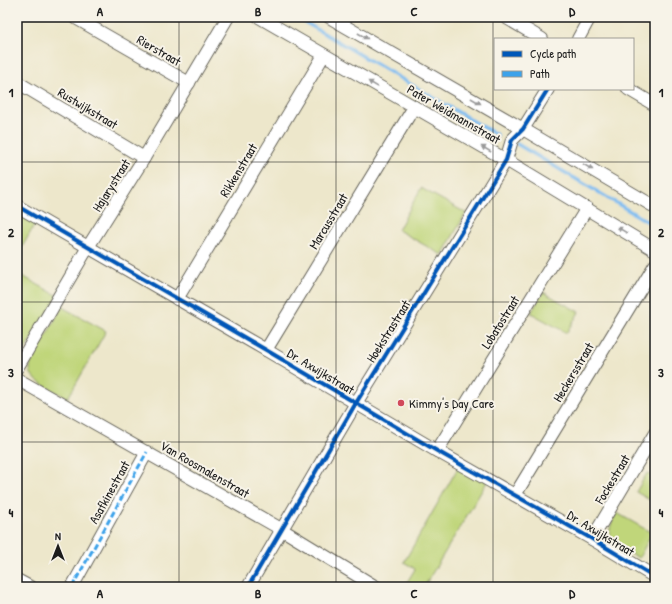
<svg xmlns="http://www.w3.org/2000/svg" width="672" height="604" font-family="'Patrick Hand',sans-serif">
	<rect width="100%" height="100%" fill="#f7f3e8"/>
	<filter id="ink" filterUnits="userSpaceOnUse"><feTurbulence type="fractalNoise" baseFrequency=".025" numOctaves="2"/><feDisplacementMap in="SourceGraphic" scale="8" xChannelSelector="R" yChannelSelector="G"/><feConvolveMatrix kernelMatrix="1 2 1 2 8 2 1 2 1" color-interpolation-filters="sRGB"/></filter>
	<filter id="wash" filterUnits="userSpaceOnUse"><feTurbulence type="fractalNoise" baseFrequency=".012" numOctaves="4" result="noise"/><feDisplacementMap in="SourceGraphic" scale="16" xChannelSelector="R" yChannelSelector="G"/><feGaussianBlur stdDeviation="0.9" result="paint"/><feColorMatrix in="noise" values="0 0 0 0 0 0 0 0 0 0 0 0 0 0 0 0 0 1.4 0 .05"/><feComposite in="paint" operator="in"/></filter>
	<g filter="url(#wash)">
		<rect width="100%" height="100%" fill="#ede7cb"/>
		<!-- green -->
		<g fill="#c0d67a" stroke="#6e794b">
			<path d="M421 188 466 213 442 255 398 230Z"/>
			<path d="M17 207 38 219 17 256Z"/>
			<path d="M17 273 58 296 17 362Z"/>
			<path d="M655 279V297L647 292Z"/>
			<path d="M543 292 579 312 567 333 531 313Z"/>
			<path d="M62 307 106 331 68 398C59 393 37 384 32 375 29 371 30 367 31 363Z"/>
			<path d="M459 466 487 482 424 587H404L415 569 404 562Z"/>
			<path d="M647 473 655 477V503L636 492Z"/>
			<path d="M617 513 652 533 639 558C617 546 599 541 617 513Z"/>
		</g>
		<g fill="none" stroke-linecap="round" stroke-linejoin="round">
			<!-- stream -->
			<g stroke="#7ebdf2" stroke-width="3.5">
				<path d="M296 17 497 135"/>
				<path d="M517 144 655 226"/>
			</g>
		</g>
	</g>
	<g filter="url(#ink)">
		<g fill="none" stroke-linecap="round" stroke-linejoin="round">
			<!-- minor casing -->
			<g stroke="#656359" stroke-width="14">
				<g id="minor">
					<path d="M74 17 189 83"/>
					<path d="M259 17 506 160 655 250"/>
					<path d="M329 17 523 129 655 207"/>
					<path d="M505 17 542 39"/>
					<path d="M578 39 590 17"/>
					<path d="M17 82 144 158"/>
					<path d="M628 89 655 105"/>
					<path d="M17 206 266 350 437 451 592 539 655 577"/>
					<path d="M177 299 324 55"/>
					<path d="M266 350 414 107"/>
					<path d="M17 368 88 247 144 158 228 17"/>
					<path d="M17 379 281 529 376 587"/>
					<path d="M437 451 587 208"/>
					<path d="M515 495 655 265"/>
					<path d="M592 539 655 433"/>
					<path d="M17 580 30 587"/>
					<path d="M72 587 147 452"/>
					<path d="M248 587 356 403 506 160 512 140 523 129 548 89"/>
				</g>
			</g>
			<!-- minor -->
			<use href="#minor" stroke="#fff" stroke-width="12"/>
			<!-- quiet -->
			<path stroke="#3da2ea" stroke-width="3" stroke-dasharray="6 3" stroke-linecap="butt" d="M72 587 147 452"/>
			<!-- cycleway casing -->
			<g stroke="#f7f3e8" stroke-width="6">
				<g id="cycleway">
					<path d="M17 206 266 350 437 451 592 539 655 577"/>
					<path d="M248 587 356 403 506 160 512 140 523 129 548 89"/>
				</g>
			</g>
			<!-- cycleway -->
			<use href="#cycleway" stroke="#0057b8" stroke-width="4"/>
		</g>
		<!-- one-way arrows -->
		<defs><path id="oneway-solid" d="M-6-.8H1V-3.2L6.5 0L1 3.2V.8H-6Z"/></defs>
		<g fill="#999">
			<use href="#oneway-solid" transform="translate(363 36) rotate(30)"/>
			<use href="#oneway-solid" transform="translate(373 84) rotate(-149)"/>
			<use href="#oneway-solid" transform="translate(476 101) rotate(30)"/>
			<use href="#oneway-solid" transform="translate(486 149) rotate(-150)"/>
			<use href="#oneway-solid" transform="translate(588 167) rotate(31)"/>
			<use href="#oneway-solid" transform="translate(622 230) rotate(-149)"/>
		</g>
	</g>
	<!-- grid -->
	<path fill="none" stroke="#1c1c1c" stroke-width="1" stroke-opacity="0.55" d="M179 17V587M336 17V587M493 17V587M17 162H655M17 302H655M17 442H655"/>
	<!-- markers -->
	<circle fill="#d1495b" stroke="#f7f3e8" stroke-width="1.5" cx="401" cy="403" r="4"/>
	<g text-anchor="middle" stroke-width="4" stroke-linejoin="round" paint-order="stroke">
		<!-- street labels -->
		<g font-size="13" fill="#1c1c1c" stroke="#f7f3e8">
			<text transform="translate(159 50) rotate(30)" y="5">Rierstraat</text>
			<text transform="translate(88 108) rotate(31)" y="5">Rustwijkstraat</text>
			<text transform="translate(454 114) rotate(30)" y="5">Pater Weidmannstraat</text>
			<text transform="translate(238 170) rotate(-59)" y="5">Rikkenstraat</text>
			<text transform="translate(111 185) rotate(-58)" y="5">Hajarystraat</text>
			<text transform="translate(328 221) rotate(-59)" y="5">Marcusstraat</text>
			<text transform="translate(500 322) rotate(-58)" y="5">Lobatostraat</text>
			<text transform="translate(388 331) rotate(-58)" y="5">Hoekstrastraat</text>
			<text transform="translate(321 371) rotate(31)" y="5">Dr. Axwijkstraat</text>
			<text transform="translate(573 372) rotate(-59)" y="5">Heckersstraat</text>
			<text transform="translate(205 469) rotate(30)" y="5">Van Roosmalenstraat</text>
			<text transform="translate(612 479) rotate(-59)" y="5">Fockestraat</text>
			<text transform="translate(109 492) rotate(-61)" y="5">Asafkinestraat</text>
			<text transform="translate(601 533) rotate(31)" y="5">Dr. Axwijkstraat</text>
		</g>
		<!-- poi labels -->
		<g font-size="13" fill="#1c1c1c" stroke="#f7f3e8" text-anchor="start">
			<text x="409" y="408">Kimmy's Day Care</text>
		</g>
	</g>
	<!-- margin -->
	<rect width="672" height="604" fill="none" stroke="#f7f3e8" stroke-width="44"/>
	<!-- legend -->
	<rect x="494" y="38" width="140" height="52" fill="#f7f3e8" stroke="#9f9d96"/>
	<rect x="502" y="51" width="20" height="6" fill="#0057b8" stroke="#9f9d96"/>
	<text x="530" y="58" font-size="12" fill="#1c1c1c">Cycle path</text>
	<rect x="502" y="71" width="20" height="6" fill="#3da2ea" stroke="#9f9d96"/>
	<text x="530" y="78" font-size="12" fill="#1c1c1c">Path</text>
	<!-- north arrow -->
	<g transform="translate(58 546)" stroke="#f7f3e8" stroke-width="3" paint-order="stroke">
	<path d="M0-3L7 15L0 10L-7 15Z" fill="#1c1c1c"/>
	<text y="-6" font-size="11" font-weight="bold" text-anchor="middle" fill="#1c1c1c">N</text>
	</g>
	<rect x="22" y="22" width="628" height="560" fill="none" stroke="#1c1c1c" stroke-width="1.5"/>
	<g font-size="13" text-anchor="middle" font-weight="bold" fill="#1c1c1c">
		<text x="100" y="16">A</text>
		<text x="258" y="16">B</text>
		<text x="414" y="16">C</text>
		<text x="572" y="16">D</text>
		<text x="11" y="97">1</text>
		<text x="661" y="97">1</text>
		<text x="11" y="237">2</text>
		<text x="661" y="237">2</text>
		<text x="11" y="377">3</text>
		<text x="661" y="377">3</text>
		<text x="11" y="517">4</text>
		<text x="661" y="517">4</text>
		<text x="100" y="598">A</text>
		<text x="258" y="598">B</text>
		<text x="414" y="598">C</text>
		<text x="572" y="598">D</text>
	</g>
</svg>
